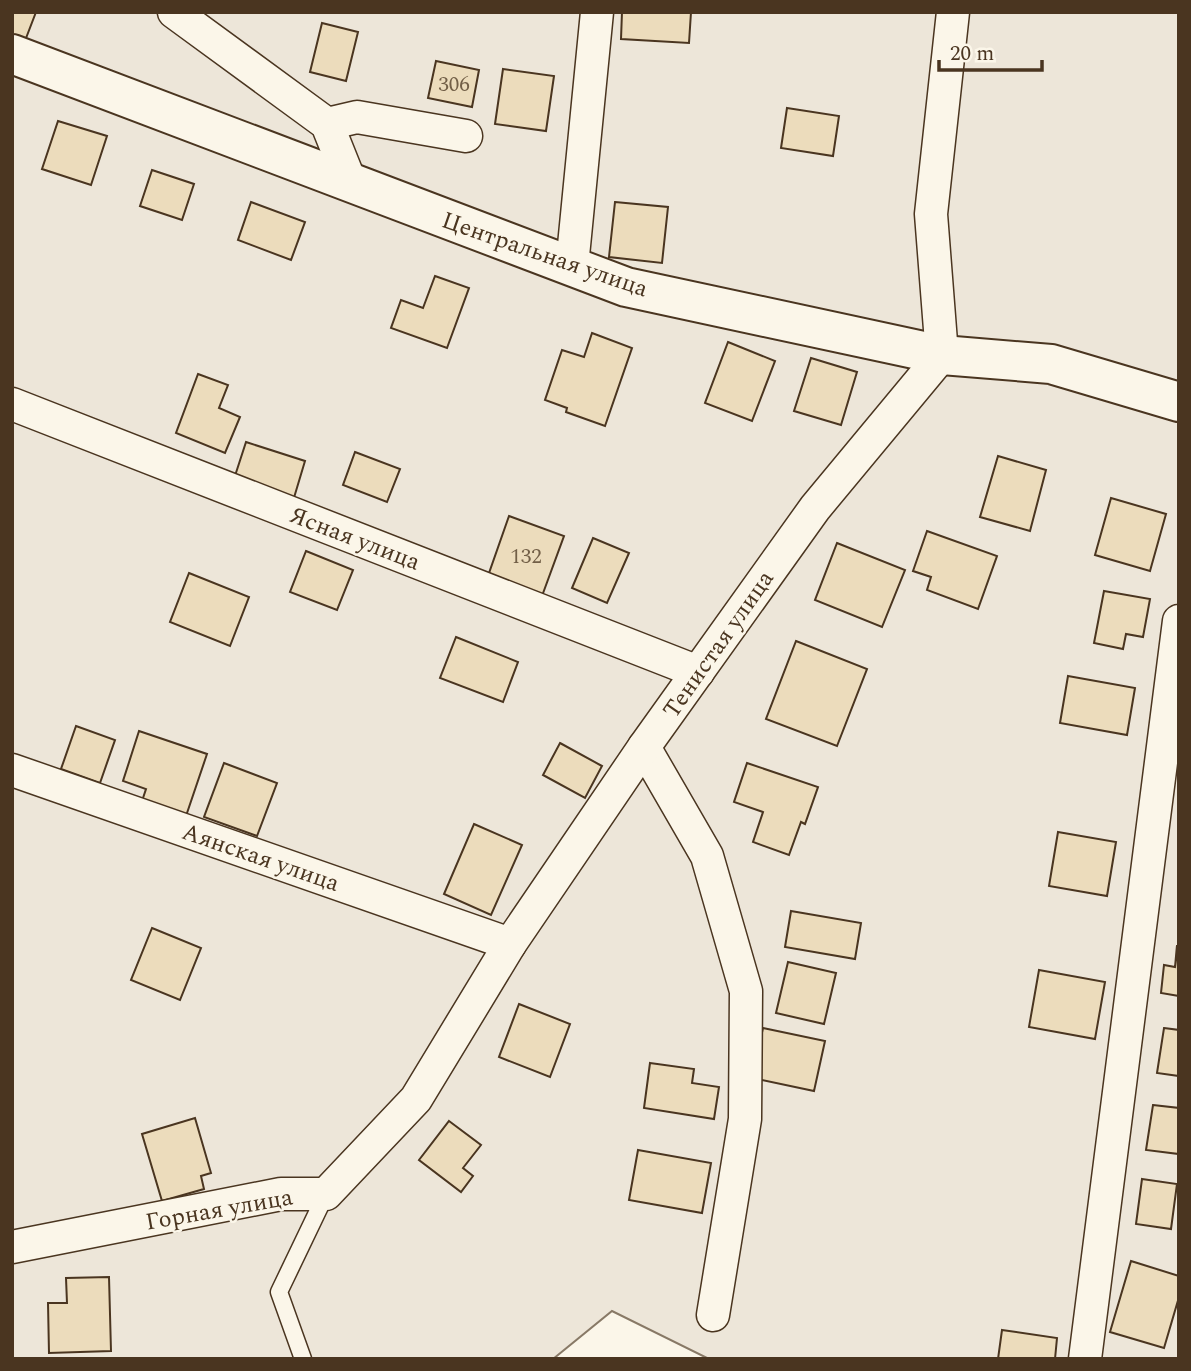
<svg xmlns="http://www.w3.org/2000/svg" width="1191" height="1371" font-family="Spectral,serif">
	<rect width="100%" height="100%" fill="#fbf6e9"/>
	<!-- green -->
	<path fill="#ede6d9" stroke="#887966" stroke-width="2" d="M12 12H1179V1359H709L612 1311 553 1359H12Z"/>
	<!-- building -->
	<g fill="#ecdcbc" stroke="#4a3520" stroke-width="2">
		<path d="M12 12H36L23 46 12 42Z"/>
		<path d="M622 12H691L689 43 621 39Z"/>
		<path d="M322 23 358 32 346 81 310 72Z"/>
		<path d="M436 61 479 70 472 107 428 98Z"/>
		<path d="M503 69 554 76 546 131 495 124Z"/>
		<path d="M787 108 839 116 833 156 781 148Z"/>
		<path d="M58 121 107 136 91 185 42 169Z"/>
		<path d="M152 170 194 184 182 220 140 206Z"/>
		<path d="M251 202 305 222 291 260 238 240Z"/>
		<path d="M615 202 668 207 662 263 609 257Z"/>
		<path d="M435 276 469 288 447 348 391 328 401 300 423 308Z"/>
		<path d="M592 333 632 348 605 426 566 412 567 408 545 400 562 350 584 357Z"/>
		<path d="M728 342 775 361 752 421 705 403Z"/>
		<path d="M811 358 857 372 841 425 794 411Z"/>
		<path d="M198 374 228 385 219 408 240 417 225 453 176 433Z"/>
		<path d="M246 442 305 461 293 501 233 482Z"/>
		<path d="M355 452 400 469 387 502 343 485Z"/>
		<path d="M998 456 1046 470 1030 531 980 517Z"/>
		<path d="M1111 498 1166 514 1150 571 1095 555Z"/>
		<path d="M509 516 564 536 542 596 488 576Z"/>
		<path d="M927 531 997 556 978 609 927 590 931 577 913 571Z"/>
		<path d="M593 538 629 553 607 603 572 588Z"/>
		<path d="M837 543 905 570 882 627 815 600Z"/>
		<path d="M306 551 353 570 337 610 290 592Z"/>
		<path d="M189 573 249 597 230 646 170 622Z"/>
		<path d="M1104 591 1150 599 1143 637 1126 634 1123 649 1094 643Z"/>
		<path d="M456 637 518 662 503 702 440 678Z"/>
		<path d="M796 641 867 669 837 746 766 719Z"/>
		<path d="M1068 676 1135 688 1127 735 1060 723Z"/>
		<path d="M76 726 115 740 100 783 61 769Z"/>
		<path d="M139 731 207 754 186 816 142 801 146 789 123 781Z"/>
		<path d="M560 743 602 766 585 798 543 775Z"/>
		<path d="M224 763 277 783 257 836 204 817Z"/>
		<path d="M747 763 818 787 805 824 801 822 789 855 753 842 763 812 734 802Z"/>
		<path d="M474 824 522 845 491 915 444 894Z"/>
		<path d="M1058 832 1116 842 1107 896 1049 886Z"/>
		<path d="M791 911 861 923 855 959 785 947Z"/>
		<path d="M152 928 201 948 180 1000 131 980Z"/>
		<path d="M1177 945 1179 996 1161 993 1164 965 1175 967Z"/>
		<path d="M788 962 836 973 824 1024 776 1013Z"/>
		<path d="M1039 970 1105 982 1095 1039 1029 1027Z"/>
		<path d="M519 1004 570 1024 550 1077 499 1057Z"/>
		<path d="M763 1028 825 1041 814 1091 752 1078Z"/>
		<path d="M1164 1028 1179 1030V1076L1157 1073Z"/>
		<path d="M650 1063 694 1069 692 1083 719 1087 714 1119 644 1108Z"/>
		<path d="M1153 1105 1179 1108V1154L1146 1150Z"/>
		<path d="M195 1118 211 1173 201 1176 204 1189 162 1201 142 1134Z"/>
		<path d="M449 1121 481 1145 463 1168 473 1176 461 1192 419 1160Z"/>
		<path d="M638 1150 711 1163 702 1213 629 1200Z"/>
		<path d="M1142 1179 1177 1184 1171 1229 1136 1224Z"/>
		<path d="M1131 1261 1179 1276V1297L1164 1348 1110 1332Z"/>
		<path d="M109 1277 111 1351 49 1353 48 1303H67L66 1278Z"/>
		<path d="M1002 1330 1057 1338 1055 1359H998Z"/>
	</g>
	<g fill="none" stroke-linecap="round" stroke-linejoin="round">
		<!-- lane casing -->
		<g stroke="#4a3520" stroke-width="19">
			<path id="lane" d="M303 1359 279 1292 326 1194"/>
		</g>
		<!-- street casing -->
		<g stroke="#4a3520" stroke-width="35">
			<g id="street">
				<path d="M174 12 327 124 351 184"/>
				<path d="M327 124 357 117 466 136"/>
				<path d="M572 266 597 12"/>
				<path d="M12 404 698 672"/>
				<path d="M644 747 707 856 746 991 745 1119 713 1315"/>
				<path d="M12 770 510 944"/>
				<path d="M12 1247 281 1194H326L416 1099 510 944 644 747 815 508 942 355 931 214 953 12"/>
				<path d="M1085 1359 1179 621"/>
			</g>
		</g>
		<!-- secondary casing -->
		<g stroke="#4a3520" stroke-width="42">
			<path id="secondary" d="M12 54 626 287 942 355 1051 364 1179 402"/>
		</g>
		<!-- lane -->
		<use href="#lane" stroke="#fbf6e9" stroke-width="16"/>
		<!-- street -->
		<use href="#street" stroke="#fbf6e9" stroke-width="32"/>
		<!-- secondary -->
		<use href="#secondary" stroke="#fbf6e9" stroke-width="38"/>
	</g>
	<g text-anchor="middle" stroke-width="5" stroke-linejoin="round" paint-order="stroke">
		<!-- number labels -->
		<g font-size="21" fill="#725f47">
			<text x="454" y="91">306</text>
			<text x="526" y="563">132</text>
		</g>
		<!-- street labels -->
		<g font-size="24" fill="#4a3520" stroke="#fbf6e9">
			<text transform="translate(545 254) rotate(19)" y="8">Центральная улица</text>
			<text transform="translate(355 538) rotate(21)" y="8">Ясная улица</text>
			<text transform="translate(718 644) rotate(-55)" y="8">Тенистая улица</text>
			<text transform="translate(261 857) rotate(19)" y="8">Аянская улица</text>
			<text transform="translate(219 1209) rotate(-10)" y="8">Горная улица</text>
		</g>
	</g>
	<!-- border -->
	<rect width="1191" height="1371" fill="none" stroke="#4a3520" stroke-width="28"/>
	<!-- scale -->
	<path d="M939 60v10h103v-10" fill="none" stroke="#4a3520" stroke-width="3.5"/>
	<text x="950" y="60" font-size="21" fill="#4a3520" stroke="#fbf6e9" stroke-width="5" paint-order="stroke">20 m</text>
</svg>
